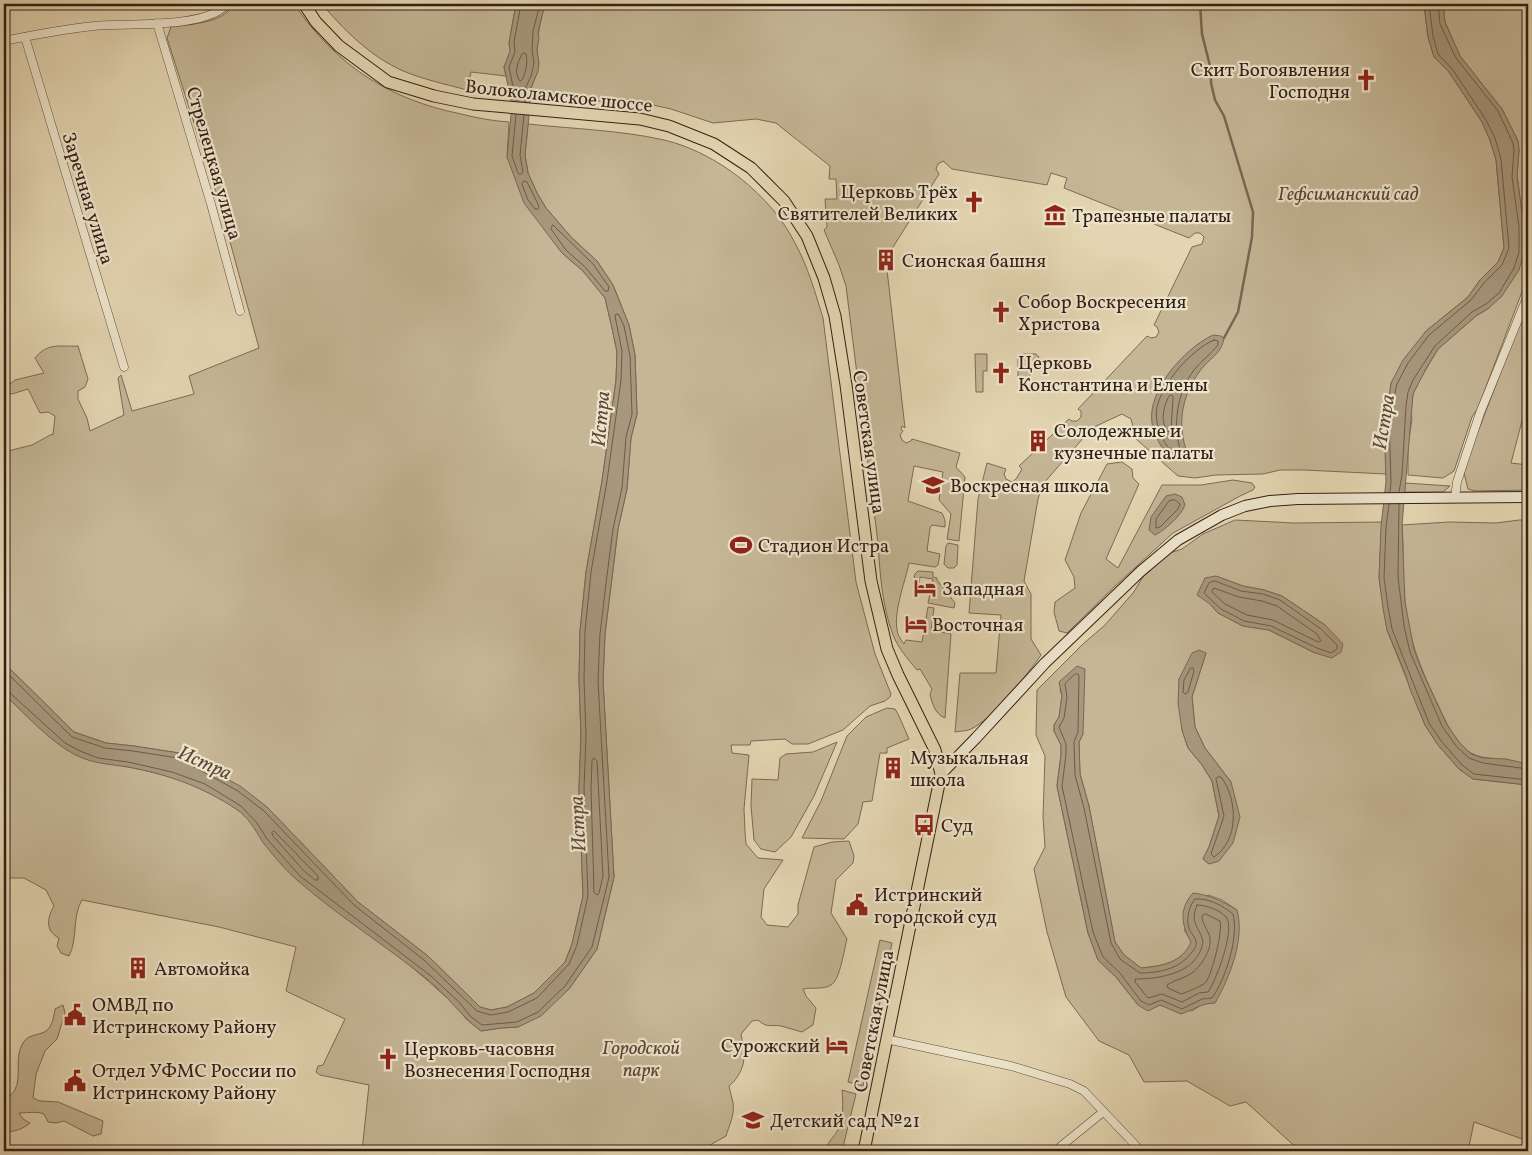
<svg xmlns="http://www.w3.org/2000/svg" width="1532" height="1155" font-family="Vollkorn,serif">
	<rect width="100%" height="100%" fill="#e3d5b1"/>
	<filter id="stains"><feTurbulence type="fractalNoise" baseFrequency=".004" numOctaves="4"/><feColorMatrix values="0 0 0 0 .2 0 0 0 0 .09 0 0 0 0 .02 0 0 0 .5 -.17"/></filter>
	<radialGradient id="worn" r=".72"><stop offset=".6" stop-color="#630" stop-opacity="0"/><stop offset="1" stop-color="#630" stop-opacity=".3"/></radialGradient>
	<!-- green -->
	<g fill="#c5b696" stroke="#7c6a56" fill-rule="evenodd">
		<path d="M234 4H294C336 65 388 99 461 114 477 118 493 121 509 122L507 157 548 233 562 253 583 271 605 298 612 328 617 352 616 380 602 481 586 572 580 631 579 679 581 736 579 788 583 896 572 944 565 962 534 993 507 1007 491 1010 480 1007 428 956 358 902 267 807 240 787 179 753 134 746 106 743 74 732 4 663V452L32 445 52 434 53 435 55 416 48 412 40 413 28 389 12 394 4 391V389L15 380 44 373 35 358C48 342 60 347 78 346L88 379 85 387 78 391V399L87 418 90 431 124 415 118 378 121 375 132 411 194 394 189 376 259 348 220 205 167 38 171 27C191 24 222 24 234 4Z"/>
		<path d="M322 4H516L509 43 511 51 504 67 506 76 471 72 467 90C445 84 421 79 401 70 370 56 343 29 322 4Z"/>
		<path d="M545 4H1424L1428 37 1434 57 1449 72 1482 122 1490 140 1496 160 1504 248 1498 262 1480 280 1468 297 1426 331 1391 383 1389 400 1384 418 1386 474 1304 470H1280L1263 474 1216 475 1195 478 1178 476 1136 439 1131 419 1122 414 1092 428 1043 484 1038 499 1024 581 1031 594V639L1041 655C1029 673 990 721 971 729 967 731 960 731 955 732L960 673H996L1001 615 969 613 978 499 987 463 1006 469 1004 474 1006 479 1012 482 1016 479 1022 469 1019 466 1069 419 1072 421H1077L1081 417V411L1078 409 1147 336 1151 338 1156 337 1159 332 1157 327 1154 325 1192 247 1202 244 1204 237 1200 233H1195L1189 238 1064 188 1067 178 1051 173 1047 185 952 169 943 161 938 164 936 169 939 174 888 255H883L880 257 878 263 887 270 905 428 902 426 901 429 903 431 900 435 902 440 906 443 911 441 912 439 960 453 956 467 965 477 959 541 947 539 951 514 939 500 943 472 914 466 908 501 942 513 945 520V527L932 525 930 528 927 551 940 554 938 565 935 567 909 563C905 583 892 614 898 634 899 637 902 641 904 644L906 640 922 642 928 607 934 608 931 630 951 634 945 718C935 714 932 703 930 694L932 689 920 669 917 670C908 659 898 648 893 635 882 606 880 574 878 543L846 286 839 265 824 230 827 227 825 199H837L836 179H829L830 166 776 123 756 119 713 123 671 109 653 105 530 96C530 86 537 77 538 66 539 59 536 53 537 46 538 32 541 18 545 4Z"/>
		<path d="M1443 4H1528V276L1478 408 1472 417 1454 471 1443 478 1408 475V446L1412 419 1411 413 1413 394 1418 383 1438 349 1476 316 1489 308 1524 252V227L1517 176 1519 150 1518 141 1502 109 1460 56 1445 22Z"/>
		<path d="M528 124C573 129 620 130 664 140 716 152 771 195 795 243 808 267 815 292 823 318L856 582 875 654 891 694 890 697 885 701 870 706 843 730 808 744H792L785 739 751 741 750 745H731L732 753 749 755 744 809 745 832 746 844 758 858 783 860 764 889 761 917 767 925 788 927 798 914V905L814 847 832 842 849 841 854 856 853 863 836 880 831 913 847 939C844 950 840 980 831 985 823 990 812 987 803 989L806 996 816 1008 813 1025 802 1032C795 1030 788 1028 781 1026 770 1024 768 1029 758 1020L752 1021 741 1034C742 1041 744 1048 744 1054 745 1066 738 1079 729 1086 730 1092 732 1097 733 1103 735 1114 729 1126 726 1136L703 1149 706 1151H362L369 1085 320 1075 316 1072 318 1066 323 1065 345 1019 286 991 296 947 219 927 82 900C72 916 78 939 69 956L61 953 57 946 59 938C45 931 47 918 54 906L46 890 24 878H4V694C26 714 50 742 77 755 94 764 110 763 128 767 170 775 227 791 254 826 257 831 260 837 263 842L427 980 457 1007 466 1019 481 1031 501 1028 518 1027 569 989 597 949 614 877 603 681 605 634 618 529 627 489 631 438 637 414 635 355 629 325 613 285 597 261 571 237 546 208 537 193 528 173 525 155Z"/>
		<path d="M1528 302V398L1511 463 1528 465V490L1475 491 1468 489 1464 473 1467 460Z"/>
		<path d="M975 354H987V371H983V392H976Z"/>
		<path d="M1023 354H1036L1039 357 1028 379 1018 378V359Z"/>
		<path d="M1122 462 1132 469 1133 478 1139 484 1106 559 1118 568 1162 485H1201L1233 480 1252 483 1255 487 1253 490 1240 496 1173 533 1115 586 1067 633 1059 631 1054 612 1055 602 1075 588 1074 577 1065 560 1081 513 1107 464Z"/>
		<path d="M1405 483 1450 486 1443 492H1404Z"/>
		<path d="M1235 520 1294 523 1382 522 1379 578 1387 630 1425 725 1438 745 1459 769 1473 779 1528 785V1141L1474 1122 1468 1151H1300L1246 1102 1230 1106 1187 1081 1144 1082 1129 1055 1099 1041 1066 997 1047 932 1034 869 1045 847 1043 817 1045 756 1036 735 1037 690 1084 643 1104 626 1133 593 1143 577 1170 553 1182 549 1203 534ZM1215 576 1243 586 1264 590 1282 596 1325 625 1315 653 1269 630 1243 626 1218 613 1210 604ZM1206 653 1192 697 1195 727 1205 748 1231 782 1209 864 1203 859 1209 847 1219 816 1212 781 1202 765 1188 748 1182 730 1179 679ZM1060 689 1083 734 1079 742 1080 774 1089 806 1115 942 1124 955 1141 968C1162 966 1182 963 1192 942L1184 930 1208 895 1222 900 1237 910 1215 1003H1204L1192 1011 1160 1005H1138L1116 977 1098 960 1088 933 1057 786 1061 755V745L1054 731V725L1059 717 1062 696Z"/>
		<path d="M1519 520H1528V764C1521 763 1513 761 1506 760 1495 758 1483 759 1473 754 1458 747 1446 723 1440 709 1423 674 1408 640 1405 601 1402 576 1404 551 1402 525L1449 522 1496 523Z"/>
		<path d="M948 543 958 545 957 565 954 568H948L944 564 946 546Z"/>
		<path d="M918 571 933 572V577L937 578V580L955 603 954 608 928 603 933 579 920 577 919 584H913L915 574Z"/>
		<path d="M887 708 895 709 898 714 909 739 887 748V753H880L872 801 863 802 858 824 844 839 802 838 821 801 847 736 866 717Z"/>
		<path d="M837 742 814 796 791 837 775 852 761 849 754 840 751 806 752 779 778 780 780 758 786 754 813 752Z"/>
		<path d="M880 940 892 943 863 1086 848 1082Z"/>
		<path d="M63 1005 65 1013 57 1039 45 1051 36 1074 33 1098 40 1101 58 1102 103 1121 101 1134 93 1136 64 1121 56 1123 48 1122 44 1114C36 1111 28 1113 19 1113L23 1119 30 1123C23 1129 13 1133 4 1131V1101C7 1098 13 1094 15 1090 22 1075 14 1057 23 1043 29 1032 43 1037 49 1028 53 1023 54 1015 55 1009Z"/>
		<path d="M842 1090 856 1094 842 1151H825C828 1142 833 1138 838 1130 844 1119 843 1102 842 1090Z"/>
	</g>
	<!-- water -->
	<g fill="#a7977c" stroke="#796753">
		<path d="M516 4H545L538 32 539 37 537 50 539 63 538 71 530 90V106L525 155 528 173 537 193 546 208 571 237 597 261 613 285 629 325 635 355 637 414 631 438 627 489 618 529 605 634 603 681 614 877 597 949 569 989 541 1016 518 1027 501 1028 481 1031C461 1016 447 995 427 979 385 945 338 916 297 880 286 871 271 853 262 841 255 829 248 817 236 809 203 787 167 774 128 767 110 764 96 764 80 757 54 746 25 714 4 694V663L74 732 106 743 134 746 179 753 240 786 267 807 358 902 428 956 480 1007 491 1010 507 1007 534 993 565 962 572 944 583 896 579 788 581 736 579 679 580 631 586 572 602 481 616 380 617 352 612 328 605 298 583 271 562 253 524 203 507 157 512 105 504 67 510 51 509 43Z"/>
		<path d="M1424 4H1443L1445 22 1460 56 1502 109 1518 141 1519 150 1517 176 1524 227V252L1519 270 1502 296 1489 308 1476 316 1438 349 1427 367 1413 394 1402 525 1405 602 1414 650 1423 673 1447 725 1460 743 1471 754 1483 758 1506 759 1528 764V785L1473 779 1459 769 1438 745 1425 725 1410 689 1405 673 1387 630 1383 608 1379 578 1381 526 1386 482 1384 418 1389 400 1391 383 1403 360 1426 331 1468 297 1480 280 1498 262 1504 248 1496 160 1490 140 1482 122 1449 72 1434 57 1428 37Z"/>
		<path d="M1213 335 1221 336 1224 338C1222 352 1213 356 1204 366 1183 390 1175 424 1188 454L1181 459 1169 458C1162 448 1154 436 1152 423 1147 390 1185 348 1213 335Z"/>
		<path d="M1175 494 1182 497 1185 505C1181 516 1165 530 1155 535L1149 530 1151 517 1166 496Z"/>
		<path d="M1216 576 1243 586 1264 590 1282 596 1325 625 1343 644 1341 652 1332 658 1315 653 1269 630 1243 626 1218 613 1210 604 1197 595 1205 578Z"/>
		<path d="M1199 650 1206 653 1192 697 1195 727 1205 748 1231 782 1240 817 1233 843 1219 861 1209 864 1203 859 1209 847 1219 816 1212 781 1202 765 1188 748 1182 730 1178 703 1179 679 1192 653Z"/>
		<path d="M1077 666 1085 669 1083 734 1079 742 1080 774 1089 806 1115 942 1124 955 1141 968C1162 966 1182 963 1191 942 1181 924 1179 909 1193 893 1210 895 1222 901 1237 910 1245 939 1230 977 1215 1003 1202 1003 1193 1010 1181 1014L1160 1005 1148 1011 1138 1005 1116 977 1098 960 1088 933 1057 786 1061 755V745L1054 731V725L1059 717 1062 696 1059 682Z"/>
	</g>
	<g fill="none" stroke-linecap="round" stroke-linejoin="round">
		<!-- shore -->
		<g stroke="#6d5b48" stroke-width="1">
			<path d="M524 53 526 54C528 63 526 72 522 80L520 81C513 72 518 63 522 54Z"/>
			<path d="M516 101 509 67 515 52 514 42 521 4"/>
			<path d="M525 102V89L531 76 534 63 532 50 533 31 540 4"/>
			<path d="M516 115 512 156 518 173 520 175 523 172 520 155 524 115"/>
			<path d="M524 181 527 182 539 206 538 209H535L528 200 522 184Z"/>
			<path d="M553 225 593 264 609 287 608 291H605L586 268 566 250 551 229Z"/>
			<path d="M1214 340 1218 341V345C1211 354 1201 361 1194 370 1177 392 1172 426 1181 452L1179 454 1173 453C1162 442 1154 423 1157 407 1163 382 1191 350 1214 340Z"/>
			<path d="M1172 395 1173 398 1171 430 1168 432C1160 421 1163 408 1169 396Z"/>
			<path d="M1390 492 1391 482 1389 419 1397 384 1408 363 1429 335 1471 300 1484 283 1502 265 1509 248 1501 159 1495 138 1486 120 1453 70 1438 54 1433 36 1429 4"/>
			<path d="M1399 492 1402 475 1406 406 1408 392 1413 380 1435 346 1472 312 1486 304 1499 293 1514 268 1519 252V227L1512 177 1514 151 1513 143 1498 111 1456 58 1440 24 1438 4"/>
			<path d="M1175 500 1180 504 1178 509 1160 527 1156 528V519L1169 501Z"/>
			<path d="M1389 504 1386 527 1384 578 1388 607 1392 629 1429 723 1442 742 1462 765 1474 774 1528 780"/>
			<path d="M1399 504 1398 577 1404 626 1410 652 1442 726 1456 746 1469 758 1483 763 1528 769"/>
			<path d="M1215 581 1241 591 1263 594 1280 600 1321 629 1337 645V649L1331 653 1317 648 1271 626 1244 621 1221 609 1204 593 1209 583Z"/>
			<path d="M1214 588 1239 597 1262 601 1277 606 1317 634 1321 641 1318 642 1273 620 1247 615 1225 604 1212 592Z"/>
			<path d="M1193 668 1194 671 1188 692 1185 694 1183 692 1184 680 1190 669Z"/>
			<path d="M4 670 72 737 105 748 133 751 178 758 238 791 264 811 354 905 424 960 477 1011 491 1015 508 1012 537 998 569 964 577 945 588 896 584 789 586 736 584 679 585 631 591 572 607 481 621 380 622 351 615 316 616 314 619 315 624 326 630 356 632 414 626 437 622 488 613 529 606 583 600 634 598 681 609 877 592 947 565 986 538 1012 517 1022 482 1025 470 1016 460 1003 431 976 300 876 267 839 257 823 241 806 205 784 172 772 128 762 98 758 80 751 65 743 9 692 4 691"/>
			<path d="M1075 674H1078L1079 676 1078 732 1074 742 1075 775 1084 808 1111 943 1120 959 1140 973C1159 973 1180 969 1192 952 1194 950 1197 945 1196 942 1196 937 1190 933 1189 928 1186 919 1189 906 1195 899 1208 898 1222 905 1233 914 1239 937 1226 978 1212 998L1202 999 1182 1009 1161 1000 1149 1005 1141 1001 1120 973 1103 957 1093 932 1062 786 1066 754V744L1059 727 1064 718 1067 697 1065 684Z"/>
			<path d="M594 758 597 761 603 876 599 893 597 895 594 892 591 788 592 761Z"/>
			<path d="M1218 777H1221C1238 799 1239 841 1214 857L1211 854 1224 816 1216 779Z"/>
			<path d="M274 831 318 876V880H315L304 871 273 836 272 833Z"/>
			<path d="M1197 905C1206 905 1220 910 1226 917 1236 928 1216 981 1208 992L1199 993 1182 1002 1162 994 1148 998 1135 982V979C1161 979 1198 973 1203 942 1200 926 1189 925 1197 905Z"/>
			<path d="M1206 914 1220 921C1223 931 1212 974 1206 982 1204 985 1185 993 1181 994L1168 988 1167 985C1174 980 1185 978 1192 973 1201 966 1212 950 1210 938 1208 929 1202 925 1202 916Z"/>
		</g>
		<!-- stream -->
		<path stroke="#796753" stroke-width="2.5" d="M1200 4 1202 34 1211 70V83L1215 100 1224 116 1253 212 1252 237 1238 312 1224 338"/>
		<!-- street casing -->
		<g stroke="#5f4c3c" stroke-width="9">
			<g id="street">
				<path d="M157 23 211 204 240 311"/>
				<path d="M25 37 124 367"/>
				<path d="M4 41C33 35 64 29 94 26 126 23 206 29 227 4"/>
				<path d="M1455 498 1457 482 1480 413 1528 295"/>
				<path d="M886 1039 1011 1066 1070 1084 1084 1091 1141 1151"/>
				<path d="M1055 1151 1103 1112"/>
			</g>
		</g>
		<!-- secondary casing -->
		<g stroke="#331f15" stroke-width="12">
			<path id="secondary" d="M941 774 976 738 1045 663 1141 571 1178 540 1222 515 1245 506 1270 501 1298 499 1528 497"/>
		</g>
		<!-- primary casing -->
		<g stroke="#331f15" stroke-width="13">
			<path id="primary" d="M304 4 316 22 339 46 388 82 434 96 473 104 640 119 669 126 714 144 751 168 784 201 807 236 824 278 835 316 846 385 871 581 887 649 898 675 935 750 941 774 864 1151"/>
		</g>
		<!-- street -->
		<use href="#street" stroke="#ede4cc" stroke-width="8"/>
		<!-- secondary -->
		<use href="#secondary" stroke="#ede4cc" stroke-width="10"/>
		<!-- primary -->
		<use href="#primary" stroke="#e3d5b1" stroke-width="11"/>
	</g>
	<!-- icons -->
	<defs>
		<g id="church-bare" transform="scale(1.725)"><path d="M-1.2-6h2.4v3.5h3.3v2.4h-3.3V6h-2.4V-.1h-3.3v-2.4h3.3Z" fill="#8f2418" stroke="#ede4cc" stroke-width="2.5" paint-order="stroke"/></g>
		<g id="museum-bare" transform="scale(1.725)"><path d="M0-6L6-3V-2H-6V-3ZM-5-1h2V3h-2ZM-1-1h2V3h-2ZM3-1h2V3H3ZM-6 4H6V6H-6Z" fill="#8f2418" stroke="#ede4cc" stroke-width="2.5" paint-order="stroke"/></g>
		<g id="building-bare" transform="scale(1.725)"><path d="M-4-6H4V6H1V3H-1V6H-4ZM-2.5-4.3h1.7v1.8h-1.7ZM.8-4.3h1.7v1.8H.8ZM-2.5-1h1.7V.8h-1.7ZM.8-1h1.7V.8H.8Z" fill="#8f2418" stroke="#ede4cc" stroke-width="2.5" paint-order="stroke"/></g>
		<g id="school-bare" transform="scale(1.725)"><path d="M0-5L7-2L0 1L-7-2ZM-4 1L0 2.5L4 1V4Q0 6-4 4Z" fill="#8f2418" stroke="#ede4cc" stroke-width="2.5" paint-order="stroke"/></g>
		<g id="stadium-bare" transform="scale(1.725)"><path d="M0-5a6.5 5 0 1 0 0 10a6.5 5 0 1 0 0-10ZM-3.5-1.8h7v3.6h-7Z" fill="#8f2418" stroke="#ede4cc" stroke-width="2.5" paint-order="stroke"/></g>
		<g id="hotel-bare" transform="scale(1.725)"><path d="M-6-4.5h1.5V1H6V5H4.5V3h-9V5H-6ZM-4 0a1.8 1.8 0 1 1 3.6 0ZM.5 0V-2.5h3Q6-2.5 6 0Z" fill="#8f2418" stroke="#ede4cc" stroke-width="2.5" paint-order="stroke"/></g>
		<g id="bus-bare" transform="scale(1.725)"><path d="M-5-6H5V4H4V6H2V4H-2V6H-4V4H-5ZM-3.5-4V0h7V-4ZM-3.5 1.2v1.5H-2V1.2ZM2 1.2v1.5H3.5V1.2Z" fill="#8f2418" stroke="#ede4cc" stroke-width="2.5" paint-order="stroke"/></g>
		<g id="civic-bare" transform="scale(1.725)"><path d="M-.6-6.5H3V-4.5H.6V-3L4-1V1h2V6H-6V1h2V-1L-.6-3ZM-1.2 2.5V6h2.4V2.5Z" fill="#8f2418" stroke="#ede4cc" stroke-width="2.5" paint-order="stroke"/></g>
	</defs>
	<g fill-rule="evenodd">
		<use href="#church-bare" x="1366" y="80"/>
		<use href="#church-bare" x="974" y="202"/>
		<use href="#museum-bare" x="1055" y="215"/>
		<use href="#building-bare" x="886" y="260"/>
		<use href="#church-bare" x="1001" y="312"/>
		<use href="#church-bare" x="1001" y="373"/>
		<use href="#building-bare" x="1038" y="441"/>
		<use href="#school-bare" x="933" y="485"/>
		<use href="#stadium-bare" x="741" y="545"/>
		<use href="#hotel-bare" x="925" y="588"/>
		<use href="#hotel-bare" x="916" y="624"/>
		<use href="#building-bare" x="893" y="768"/>
		<use href="#bus-bare" x="924" y="825"/>
		<use href="#civic-bare" x="857" y="905"/>
		<use href="#building-bare" x="138" y="968"/>
		<use href="#civic-bare" x="75" y="1015"/>
		<use href="#hotel-bare" x="837" y="1045"/>
		<use href="#church-bare" x="388" y="1059"/>
		<use href="#civic-bare" x="75" y="1081"/>
		<use href="#school-bare" x="753" y="1120"/>
	</g>
	<g text-anchor="middle" stroke-width="4.5" stroke-linejoin="round" paint-order="stroke">
		<!-- poi labels -->
		<g font-size="19" fill="#331f15" stroke="#ede4cc" text-anchor="start">
			<text x="1350" y="76" text-anchor="end">Скит Богоявления<tspan x="1350" dy="22">Господня</tspan></text>
			<text x="958" y="198" text-anchor="end">Церковь Трёх<tspan x="958" dy="22">Святителей Великих</tspan></text>
			<text x="1072" y="222">Трапезные палаты</text>
			<text x="902" y="267">Сионская башня</text>
			<text x="1018" y="308">Собор Воскресения<tspan x="1018" dy="22">Христова</tspan></text>
			<text x="1018" y="369">Церковь<tspan x="1018" dy="22">Константина и Елены</tspan></text>
			<text x="1054" y="437">Солодежные и<tspan x="1054" dy="22">кузнечные палаты</tspan></text>
			<text x="950" y="492">Воскресная школа</text>
			<text x="758" y="552">Стадион Истра</text>
			<text x="942" y="595">Западная</text>
			<text x="932" y="631">Восточная</text>
			<text x="910" y="764">Музыкальная<tspan x="910" dy="22">школа</tspan></text>
			<text x="941" y="832">Суд</text>
			<text x="874" y="901">Истринский<tspan x="874" dy="22">городской суд</tspan></text>
			<text x="154" y="975">Автомойка</text>
			<text x="92" y="1011">ОМВД по<tspan x="92" dy="22">Истринскому Району</tspan></text>
			<text x="820" y="1052" text-anchor="end">Сурожский</text>
			<text x="404" y="1055">Церковь-часовня<tspan x="404" dy="22">Вознесения Господня</tspan></text>
			<text x="92" y="1077">Отдел УФМС России по<tspan x="92" dy="22">Истринскому Району</tspan></text>
			<text x="770" y="1127">Детский сад №21</text>
		</g>
		<!-- street labels -->
		<g font-size="19" fill="#331f15" stroke="#ede4cc">
			<text transform="translate(559 95) rotate(6)" y="7">Волоколамское шоссе</text>
			<text transform="translate(215 163) rotate(74)" y="7">Стрелецкая улица</text>
			<text transform="translate(89 198) rotate(73)" y="7">Заречная улица</text>
			<text transform="translate(870 442) rotate(82)" y="7">Советская улица</text>
			<text transform="translate(873 1021) rotate(-79)" y="7">Советская улица</text>
		</g>
		<!-- park labels -->
		<g font-size="19" font-style="italic" fill="#584535" stroke="#ede4cc">
			<text x="1348" y="200">Гефсиманский сад</text>
			<text x="641" y="1054">Городской<tspan x="641" dy="22">парк</tspan></text>
		</g>
		<!-- water labels -->
		<g font-size="20" font-style="italic" fill="#5c4939" stroke="#ede4cc">
			<text transform="translate(600 419) rotate(-85)" y="7">Истра</text>
			<text transform="translate(1383 422) rotate(-81)" y="7">Истра</text>
			<text transform="translate(205 762) rotate(24)" y="7">Истра</text>
			<text transform="translate(577 824) rotate(-93)" y="7">Истра</text>
		</g>
	</g>
	<!-- margin -->
	<rect width="1532" height="1155" fill="none" stroke="#e3d5b1" stroke-width="20"/>
	<rect x="5" y="5" width="1522" height="1145" fill="none" stroke="#331f15" stroke-width="2.5"/>
	<rect x="10" y="10" width="1512" height="1135" fill="none" stroke="#331f15"/>
	<rect width="100%" height="100%" filter="url(#stains)"/>
	<rect width="100%" height="100%" fill="url(#worn)"/>
</svg>
